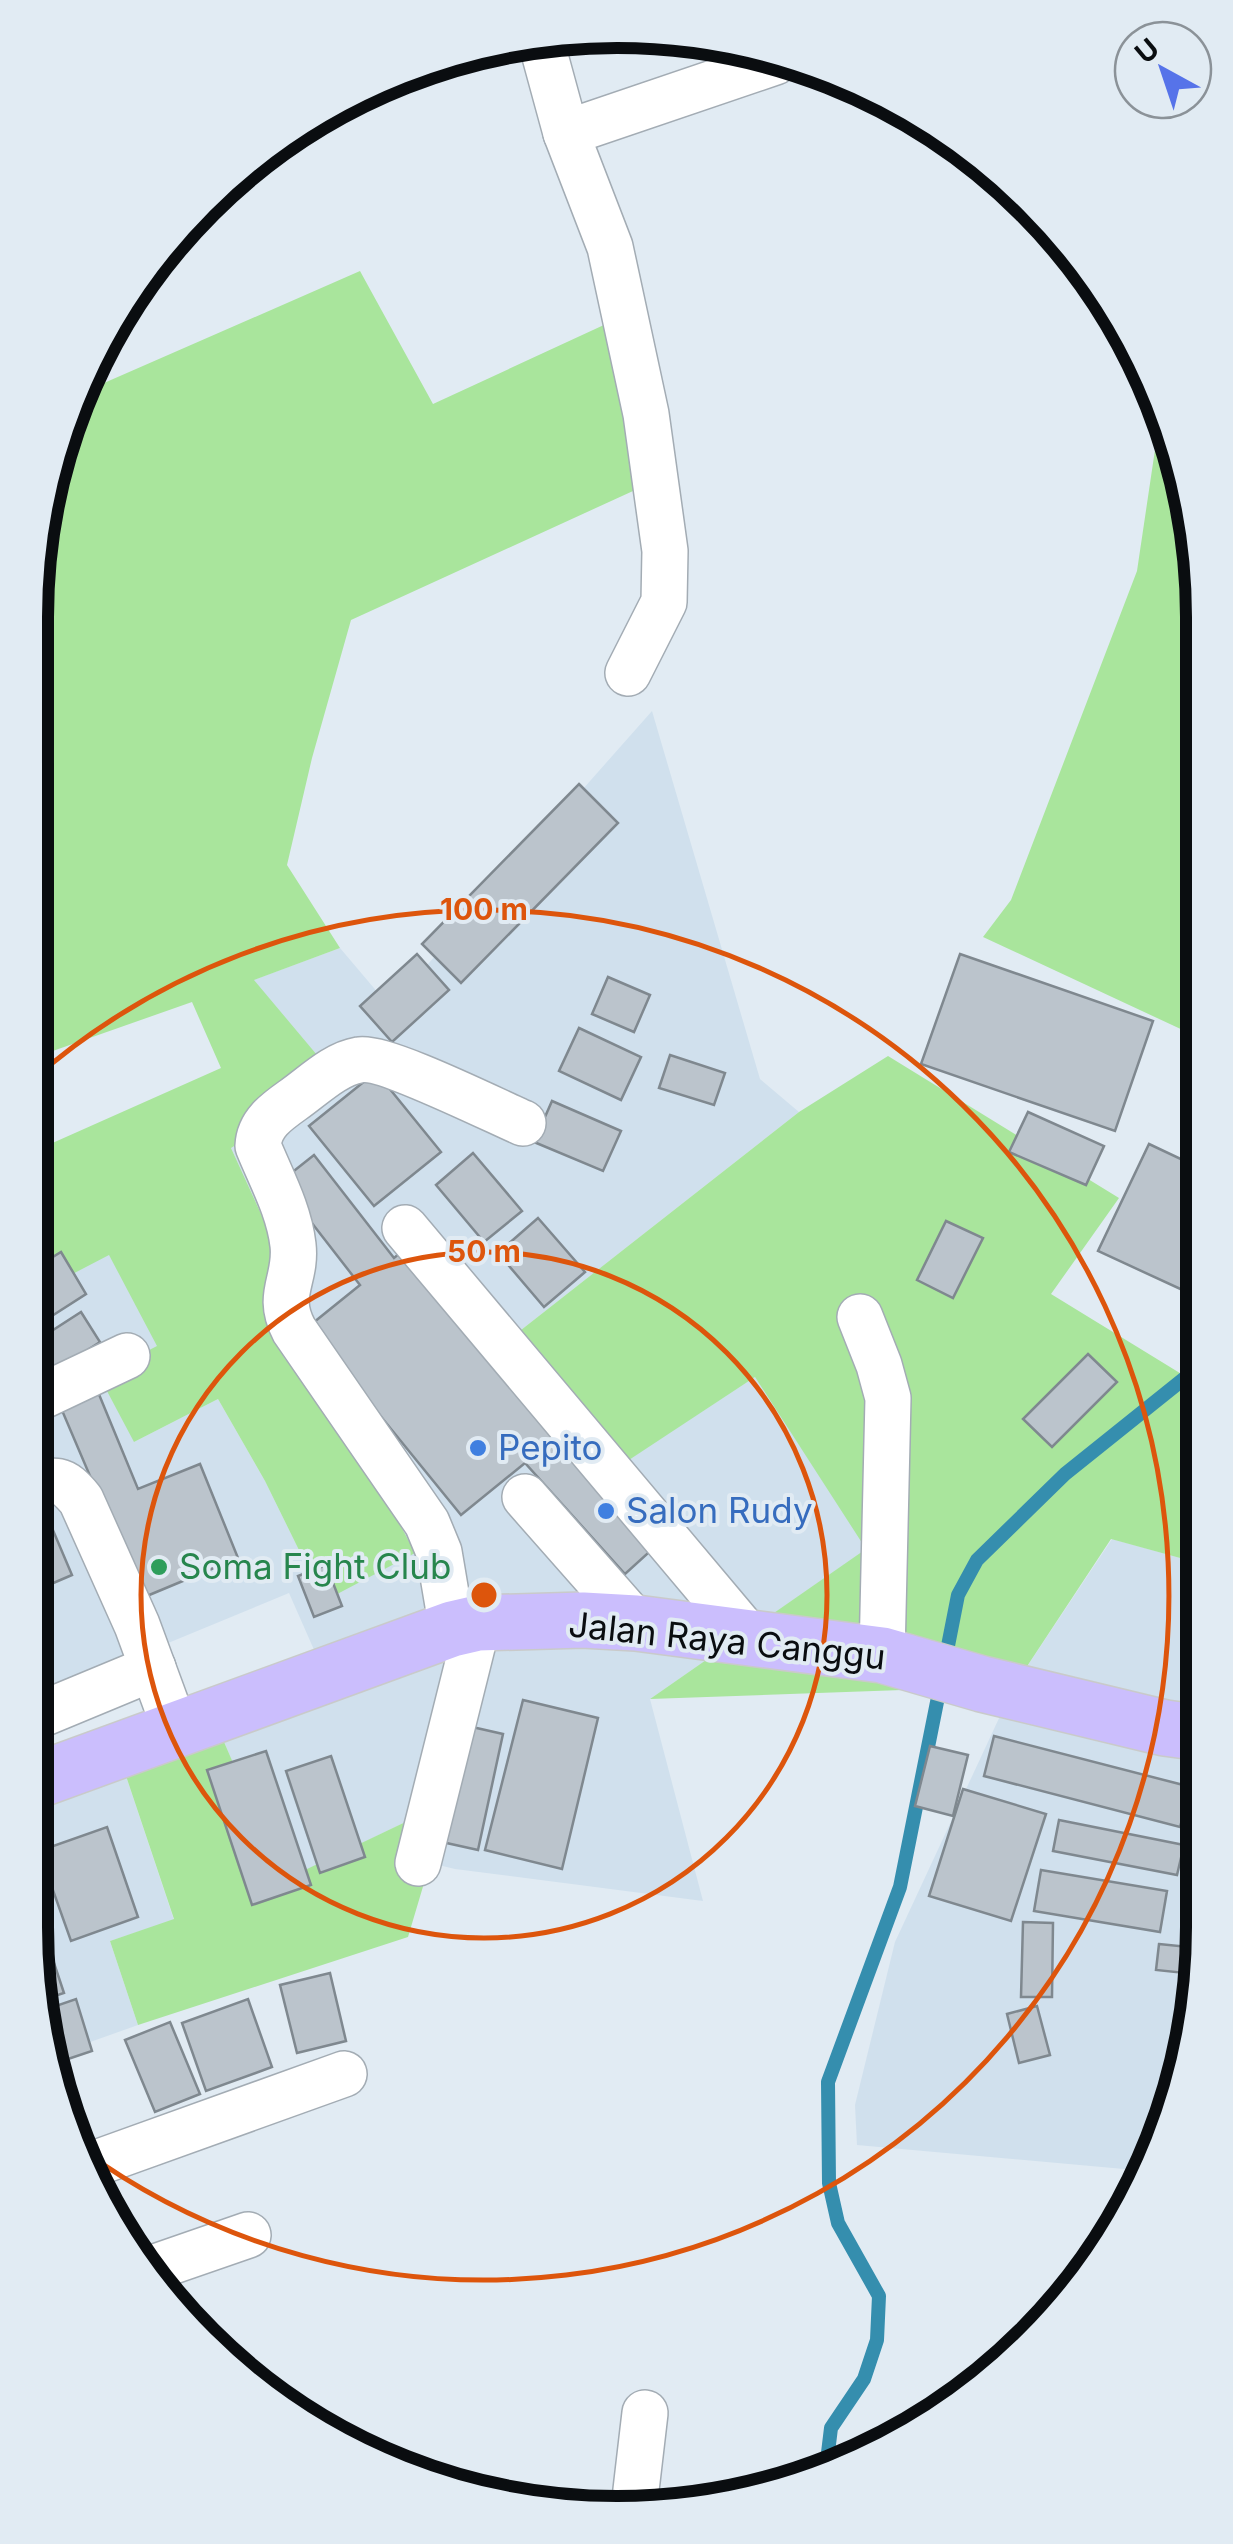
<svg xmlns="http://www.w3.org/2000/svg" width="1233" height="2544" font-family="Inter,sans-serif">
	<rect width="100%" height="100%" fill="#e1ebf3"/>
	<!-- built -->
	<g fill="#d0e0ed">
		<path d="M652 711 760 1079 799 1112 507 1341 597 1480 755 1377 867 1549 650 1699 703 1901 455 1869 430 1863 418 1816 284 1881 214 1719 326 1677 289 1593 30 1700V1296L109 1254 158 1346 134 1442 218 1399 265 1481 324 1601 343 1431 283 1356 293 1284 231 1148 253 980 340 948 390 1007Z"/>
		<path d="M1112 1539 1202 1564 1203 1928 1158 2152 1146 2171 857 2145 855 2105 895 1942 1014 1686Z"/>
		<path d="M122 1764 174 1920 110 1941 138 2025 65 2051 50 2050 30 1928V1800Z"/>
	</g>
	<!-- green -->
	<g fill="#a9e59c">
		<path d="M360 271 433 404 645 306 668 475 351 620 312 758 287 865 340 948 254 980 338 1080 231 1148 293 1284 283 1356 373 1473 415 1553 324 1601 265 1481 218 1399 134 1442 99 1376 157 1346 109 1255 38 1292 30 1273V1153L221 1068 192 1002 30 1059V616L75 392 82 380 88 390Z"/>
		<path d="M1149 376 1158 392 1198 539 1200 1038 983 937 1011 900 1137 571 1156 443Z"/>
		<path d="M888 1056 1119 1198 1051 1294 1201 1386 1202 1564 1111 1539 1014 1686 650 1699 866 1549 755 1377 597 1481 507 1341 799 1112Z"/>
		<path d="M214 1719 284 1880 418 1816 430 1863 408 1937 138 2025 110 1941 174 1919 122 1764Z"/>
	</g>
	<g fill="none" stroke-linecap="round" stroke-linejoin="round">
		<!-- stream -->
		<g stroke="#358eae" stroke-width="14">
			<path d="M945 1661 958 1595 977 1560 1065 1474 1201 1365"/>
			<path d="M826 2469 831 2428 864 2379 877 2340 879 2296 838 2223 829 2183 828 2082 900 1887 941 1682"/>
		</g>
	</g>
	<!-- building -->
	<g fill="#bbc4cc" stroke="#7f888f" stroke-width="2.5">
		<path d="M579 784 618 823 461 983 422 944Z"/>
		<path d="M417 954 449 990 392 1042 360 1006Z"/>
		<path d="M960 954 1153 1021 1115 1131 921 1064Z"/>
		<path d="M608 977 650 995 634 1032 592 1014Z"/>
		<path d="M579 1028 641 1057 621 1100 559 1071Z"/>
		<path d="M670 1055 725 1073 714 1105 659 1088Z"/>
		<path d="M376 1072 441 1152 374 1206 309 1126Z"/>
		<path d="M552 1101 621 1131 603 1171 534 1142Z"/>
		<path d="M1028 1112 1104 1146 1086 1185 1009 1152Z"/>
		<path d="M1149 1144 1200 1168 1201 1264 1187 1292 1098 1251Z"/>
		<path d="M473 1153 522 1211 484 1242 436 1185Z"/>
		<path d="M314 1155 394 1258 405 1249 657 1545 625 1574 525 1463 461 1515 308 1327 360 1285 280 1182Z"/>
		<path d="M538 1218 585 1272 544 1307 498 1253Z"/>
		<path d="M946 1221 983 1238 953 1298 917 1280Z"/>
		<path d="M61 1252 86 1294 30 1330V1271Z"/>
		<path d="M81 1312 100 1342 42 1379 30 1360V1345Z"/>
		<path d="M1088 1354 1117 1382 1052 1447 1023 1419Z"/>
		<path d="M98 1392 138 1489 200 1464 238 1558 142 1598 61 1408Z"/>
		<path d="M38 1495 72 1575 30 1593V1498Z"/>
		<path d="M1202 1562V1634L1183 1629Z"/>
		<path d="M326 1565 342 1606 314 1617 298 1576Z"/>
		<path d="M523 1700 598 1718 562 1869 485 1850Z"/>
		<path d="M459 1724 503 1734 478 1850 433 1840Z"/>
		<path d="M994 1736 1191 1787 1180 1827 984 1776Z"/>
		<path d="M930 1746 968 1755 953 1816 915 1806Z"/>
		<path d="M266 1751 311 1885 252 1905 207 1770Z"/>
		<path d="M331 1756 365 1857 320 1873 286 1771Z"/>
		<path d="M963 1789 1046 1814 1011 1921 929 1896Z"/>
		<path d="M1201 1797H1203V1840L1190 1836Z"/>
		<path d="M1059 1820 1184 1845 1177 1875 1053 1851Z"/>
		<path d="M107 1827 138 1917 71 1941 39 1851Z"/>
		<path d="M1041 1870 1167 1891 1160 1932 1034 1911Z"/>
		<path d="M30 1891 64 1993 42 2000 30 1928Z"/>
		<path d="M1023 1922 1053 1923 1052 1997H1021Z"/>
		<path d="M1159 1944 1199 1948 1194 1974 1156 1970Z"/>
		<path d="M330 1973 346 2041 297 2053 280 1985Z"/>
		<path d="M76 1999 92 2051 53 2064 44 2010Z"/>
		<path d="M248 1999 272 2067 206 2091 182 2023Z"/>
		<path d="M1037 2006 1050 2055 1019 2063 1007 2014Z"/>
		<path d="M170 2022 200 2094 155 2112 125 2040Z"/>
	</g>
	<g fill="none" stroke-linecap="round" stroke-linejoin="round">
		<!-- minor casing -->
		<g stroke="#a3acb4" stroke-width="48">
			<g id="minor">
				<path d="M542 45 566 133 775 62"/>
				<path d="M566 133 610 247 646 414 665 551 664 602 628 673"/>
				<path d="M405 1228 749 1637"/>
				<path d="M860 1317 879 1365 888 1398 882 1655"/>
				<path d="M30 1402 127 1356"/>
				<path d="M30 1488C56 1478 62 1477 81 1500L137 1625 176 1731"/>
				<path d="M525 1497 636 1623"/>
				<path d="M452 1629 439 1552 427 1523 294 1330C275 1294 297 1280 293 1245 289 1210 271 1178 258 1146 259 1124 276 1112 293 1100 313 1086 335 1064 359 1060 383 1055 493 1110 523 1123"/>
				<path d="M30 1719 153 1668"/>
				<path d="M418 1863 478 1623"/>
				<path d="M88 2166 344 2074"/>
				<path d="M144 2271 248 2235"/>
				<path d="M634 2507 645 2413"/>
			</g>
		</g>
		<!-- major casing -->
		<g stroke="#c9caca" stroke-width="58">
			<path id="major" d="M30 1783 452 1629 478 1623 583 1620 636 1623 882 1655 982 1684 1165 1728 1202 1733"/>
		</g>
		<!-- minor -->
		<use href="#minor" stroke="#fff" stroke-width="45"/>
		<!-- major -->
		<use href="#major" stroke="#cbbefd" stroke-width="55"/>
	</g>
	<!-- distance rings -->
	<g fill="none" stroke="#dd550c" stroke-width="5">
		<circle cx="484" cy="1595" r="343"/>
		<path d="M30 1082A685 685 0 1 1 81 2149"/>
	</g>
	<!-- markers -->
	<g fill="#3f7fe0" stroke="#e1ebf3" stroke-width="4">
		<circle cx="478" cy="1448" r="10"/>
		<circle cx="606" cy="1511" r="10"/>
	</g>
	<circle fill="#2e9e5b" stroke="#e1ebf3" stroke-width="4" cx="159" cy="1567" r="10"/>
	<g text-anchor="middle" stroke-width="8" stroke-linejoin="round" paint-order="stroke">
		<!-- shop labels -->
		<g font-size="35" fill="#366cbe" stroke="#e1ebf3" text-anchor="start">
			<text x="498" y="1460">Pepito</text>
			<text x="626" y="1523">Salon Rudy</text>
		</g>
		<!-- leisure labels -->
		<g font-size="35" fill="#27864d" stroke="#e1ebf3" text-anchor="start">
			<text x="179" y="1579">Soma Fight Club</text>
		</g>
		<!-- street labels -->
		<g font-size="35" fill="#0a0d10" stroke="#e1ebf3">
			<text transform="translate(727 1641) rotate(6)" y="12">Jalan Raya Canggu</text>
		</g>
	</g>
	<!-- crop -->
	<path d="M0 0H1233V2544H0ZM617 48H617A569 569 0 0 1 1186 617V1927A569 569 0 0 1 617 2496H617A569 569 0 0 1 48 1927V617A569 569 0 0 1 617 48Z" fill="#e1ebf3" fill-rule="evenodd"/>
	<path fill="none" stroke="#0a0d10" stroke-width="12" d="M617 48H617A569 569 0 0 1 1186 617V1927A569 569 0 0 1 617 2496H617A569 569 0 0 1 48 1927V617A569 569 0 0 1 617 48Z"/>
	<circle cx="484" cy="1595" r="15" fill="#dd550c" stroke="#e1ebf3" stroke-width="5"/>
	<g font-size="30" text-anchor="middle" font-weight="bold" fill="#dd550c" stroke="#e1ebf3" stroke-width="8" stroke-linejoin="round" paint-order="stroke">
		<text x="484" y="920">100 m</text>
		<text x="484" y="1262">50 m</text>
	</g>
	<!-- north arrow -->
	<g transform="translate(1163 70) rotate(320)"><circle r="48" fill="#e1ebf3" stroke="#8b9298" stroke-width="2.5"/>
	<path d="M0-8L18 38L0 25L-18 38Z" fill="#5673e9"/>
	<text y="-15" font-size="28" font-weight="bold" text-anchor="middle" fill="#0a0d10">U</text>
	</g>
</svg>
